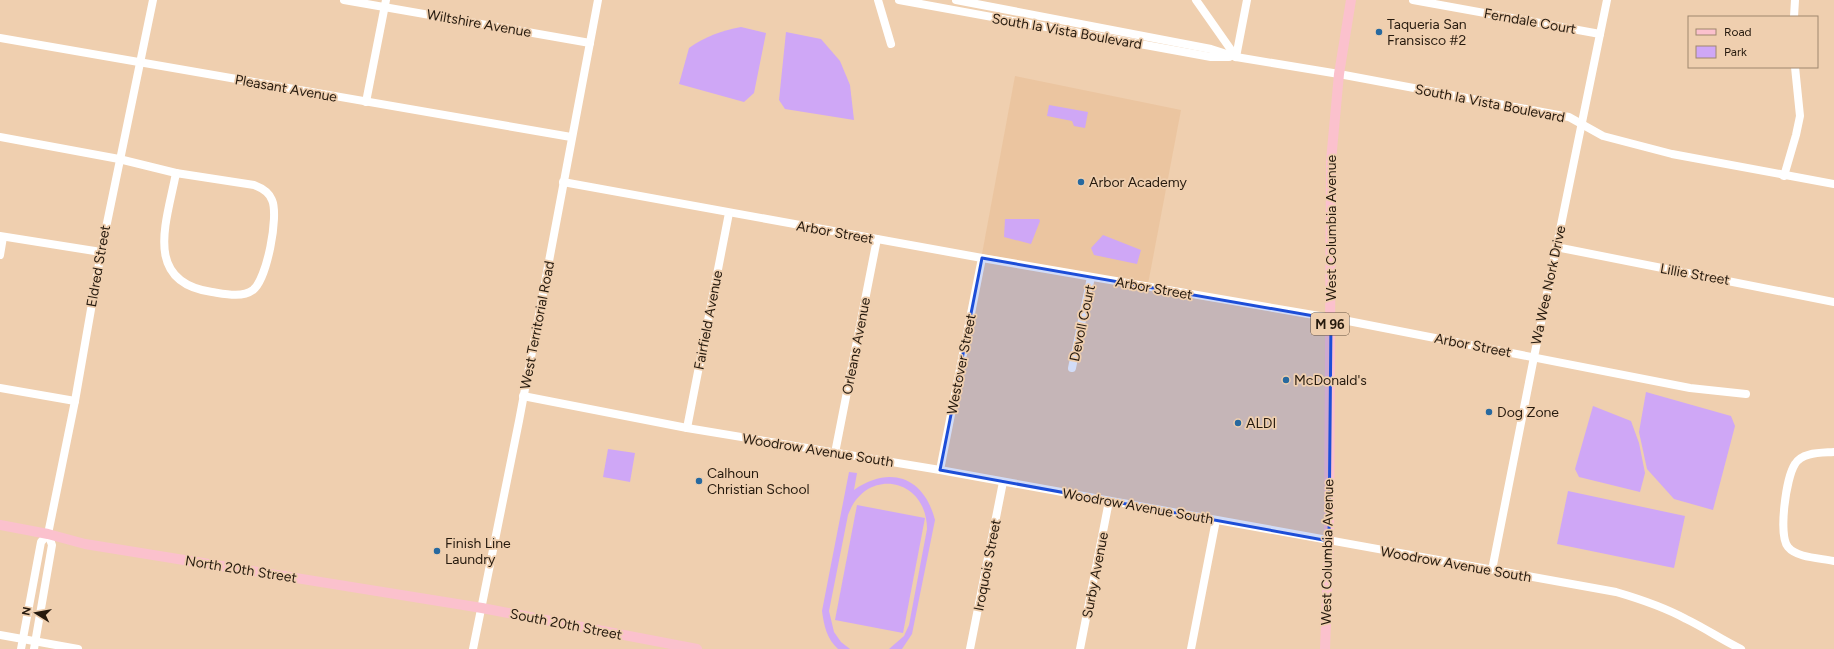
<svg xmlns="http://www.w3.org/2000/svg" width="1834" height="649" font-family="Figtree,sans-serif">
	<rect width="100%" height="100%" fill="#efcfaf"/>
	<!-- built -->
	<path fill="#ebc5a0" d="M1015 76 1181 110 1148 284 982 254Z"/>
	<!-- green -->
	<g fill="#cfa7f6">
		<path d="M741 27 766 33 754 93 744 102 679 84 689 48C706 36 721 31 741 27Z"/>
		<path d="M786 32 821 39 840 61 850 85 854 120 785 109 779 100Z"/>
		<path d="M1049 105 1088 112 1085 128 1074 126 1072 121 1047 116Z"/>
		<path d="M1005 219H1039L1040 221 1031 244 1004 237Z"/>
		<path d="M1103 235 1141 250 1137 264 1094 255 1091 248Z"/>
		<path d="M1646 392 1731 416 1735 426 1713 510 1674 499 1647 469 1639 432Z"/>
		<path d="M1593 406 1631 421 1639 443 1645 473 1640 492 1579 477 1575 469Z"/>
		<path d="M608 449 635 453 630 482 603 477Z"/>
		<path d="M849 472 857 473 854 490C890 465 924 477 935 520L912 634 902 649H889L904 636 909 625 927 529C927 478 866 466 848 515L829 611 834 632 841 642 850 649H838C827 639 824 626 822 611Z"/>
		<path d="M1568 491 1685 516 1674 568 1557 544Z"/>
		<path d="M857 505 925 518 903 633 835 620Z"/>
	</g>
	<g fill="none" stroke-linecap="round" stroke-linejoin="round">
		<!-- minor -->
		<g stroke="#fff" stroke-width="8">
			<path d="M344 0 590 43"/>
			<path d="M878 0 891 44"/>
			<path d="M899 0 1211 57H1229"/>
			<path d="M956 0 1211 49 1236 57 1339 74 1569 117 1603 136 1672 154 1834 184"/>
			<path d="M1196 0 1236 57"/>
			<path d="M1413 0 1600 34"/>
			<path d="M1794 17 1795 0"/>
			<path d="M0 38 571 137"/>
			<path d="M1236 57 1247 0"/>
			<path d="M366 102 386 0"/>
			<path d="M0 137 119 159 176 173"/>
			<path d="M176 173 254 185C262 188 269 192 272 200 279 216 267 279 253 290 242 298 225 294 212 292 142 282 167 221 176 173Z"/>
			<path d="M1784 176 1796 135 1800 116 1795 67"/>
			<path d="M563 182 982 258 1343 320 1690 388 1746 394"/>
			<path d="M0 236 101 252"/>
			<path d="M1556 247 1834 302"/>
			<path d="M0 255 3 237"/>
			<path d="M1072 368 1091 277"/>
			<path d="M0 388 75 401"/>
			<path d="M523 396 687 428 940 470 1616 592C1640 599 1664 607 1686 619 1705 628 1722 640 1741 649"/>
			<path d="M687 428 729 213"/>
			<path d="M1834 452C1821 453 1802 452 1795 464 1786 478 1778 535 1788 547 1797 558 1820 558 1834 561"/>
			<path d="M835 453 877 239"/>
			<path d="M940 470 982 258"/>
			<path d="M1492 570 1534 357 1607 0"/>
			<path d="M0 635 78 649"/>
			<path d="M21 649 41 542 48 534 75 401 101 252 153 0"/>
			<path d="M34 649 52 545 48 534"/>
			<path d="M473 649 519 421 598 0"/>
			<path d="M970 649 1003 482"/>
			<path d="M1080 649 1109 501"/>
			<path d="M1191 649 1216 520"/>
		</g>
		<!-- major -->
		<g stroke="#fbc1cd" stroke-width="10">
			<path d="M0 525 48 534 85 544 482 608 697 649"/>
			<path d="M1325 649 1329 541 1331 161 1339 74 1351 0"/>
		</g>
	</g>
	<!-- marked area -->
	<path fill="#1d4ed8" fill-opacity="0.2" stroke="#1d4ed8" stroke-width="3" stroke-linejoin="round" d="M982 258 1331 319 1329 541 940 470Z"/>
	<!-- markers -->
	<g fill="#27699f" stroke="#efcfaf" stroke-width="1.5">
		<circle cx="1379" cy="32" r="4"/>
		<circle cx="1081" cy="182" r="4"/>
		<circle cx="1286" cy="380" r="4"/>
		<circle cx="1489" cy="412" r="4"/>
		<circle cx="1238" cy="423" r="4"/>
		<circle cx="699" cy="481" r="4"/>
		<circle cx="437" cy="551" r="4"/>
	</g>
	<g text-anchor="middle" stroke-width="3.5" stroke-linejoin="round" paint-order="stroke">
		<!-- shield labels -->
		<rect fill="#efcfaf" stroke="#62503e" stroke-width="1" x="1311" y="313" width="38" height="22" rx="3"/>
		<g font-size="13" font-weight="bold" fill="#261a0e">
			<text x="1330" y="329">M 96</text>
		</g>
		<!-- street labels -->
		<g font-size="14" fill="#261a0e" stroke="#efcfaf">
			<text transform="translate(1530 21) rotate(10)" y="5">Ferndale Court</text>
			<text transform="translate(479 23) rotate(10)" y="5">Wiltshire Avenue</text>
			<text transform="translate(1067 31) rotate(10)" y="5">South la Vista Boulevard</text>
			<text transform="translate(286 88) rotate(10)" y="5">Pleasant Avenue</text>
			<text transform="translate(1490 103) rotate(11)" y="5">South la Vista Boulevard</text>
			<text transform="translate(1331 228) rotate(-90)" y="5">West Columbia Avenue</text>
			<text transform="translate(835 232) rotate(10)" y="5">Arbor Street</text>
			<text transform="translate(98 266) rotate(-80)" y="5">Eldred Street</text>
			<text transform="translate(1695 274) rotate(10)" y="5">Lillie Street</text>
			<text transform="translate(1548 285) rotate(-78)" y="5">Wa Wee Nork Drive</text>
			<text transform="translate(1154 288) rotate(10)" y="5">Arbor Street</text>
			<text transform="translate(708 320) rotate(-79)" y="5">Fairfield Avenue</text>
			<text transform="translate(1082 323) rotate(-78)" y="5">Devoll Court</text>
			<text transform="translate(537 325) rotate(-79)" y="5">West Territorial Road</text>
			<text transform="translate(1473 345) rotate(11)" y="5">Arbor Street</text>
			<text transform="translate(856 346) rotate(-79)" y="5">Orleans Avenue</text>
			<text transform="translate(961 364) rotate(-79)" y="5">Westover Street</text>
			<text transform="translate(818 450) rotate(9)" y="5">Woodrow Avenue South</text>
			<text transform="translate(1138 506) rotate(10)" y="5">Woodrow Avenue South</text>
			<text transform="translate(1327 552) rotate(-89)" y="5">West Columbia Avenue</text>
			<text transform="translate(1456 564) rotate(10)" y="5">Woodrow Avenue South</text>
			<text transform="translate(987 565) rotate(-79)" y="5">Iroquois Street</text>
			<text transform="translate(241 569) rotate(9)" y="5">North 20th Street</text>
			<text transform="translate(1095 575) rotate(-79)" y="5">Surby Avenue</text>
			<text transform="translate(566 624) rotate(11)" y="5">South 20th Street</text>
		</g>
		<!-- poi labels -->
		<g font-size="14" fill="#261a0e" stroke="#efcfaf" text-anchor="start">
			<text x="1387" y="29">Taqueria San<tspan x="1387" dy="16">Fransisco #2</tspan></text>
			<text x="1089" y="187">Arbor Academy</text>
			<text x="1294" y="385">McDonald's</text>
			<text x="1497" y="417">Dog Zone</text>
			<text x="1246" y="428">ALDI</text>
			<text x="707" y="478">Calhoun<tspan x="707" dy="16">Christian School</tspan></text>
			<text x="445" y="548">Finish Line<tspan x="445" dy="16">Laundry</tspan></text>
		</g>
	</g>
	<!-- legend -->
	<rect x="1688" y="16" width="130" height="52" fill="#efcfaf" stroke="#9f876f"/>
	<rect x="1696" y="29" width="20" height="6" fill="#fbc1cd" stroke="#9f876f"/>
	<text x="1724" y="36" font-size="12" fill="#261a0e">Road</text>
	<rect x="1696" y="46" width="20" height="12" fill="#cfa7f6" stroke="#9f876f"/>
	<text x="1724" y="56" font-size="12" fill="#261a0e">Park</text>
	<!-- north arrow -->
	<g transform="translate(36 613) rotate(281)" stroke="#efcfaf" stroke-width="3" paint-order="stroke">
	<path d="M0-3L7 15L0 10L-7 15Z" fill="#261a0e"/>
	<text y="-6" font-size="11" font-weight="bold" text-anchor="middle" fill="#261a0e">N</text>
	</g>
</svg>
